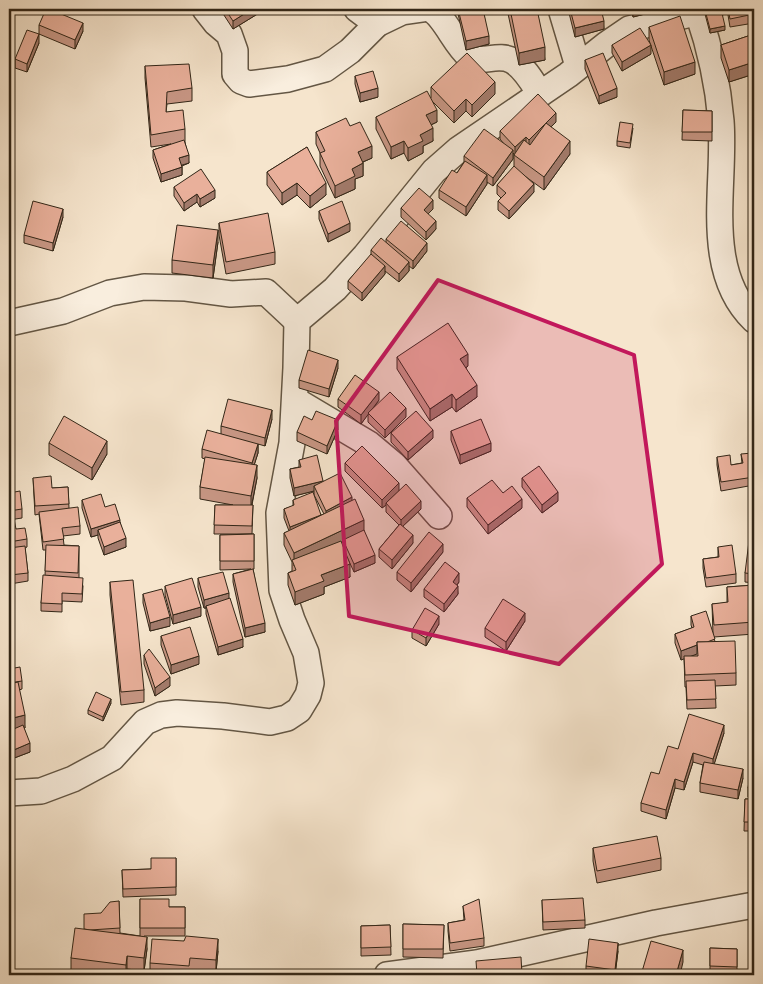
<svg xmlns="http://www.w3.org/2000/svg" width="763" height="984" font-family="'Gentium Book Plus',serif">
	<rect width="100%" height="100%" fill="#f6e5cd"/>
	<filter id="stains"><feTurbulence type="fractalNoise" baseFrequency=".004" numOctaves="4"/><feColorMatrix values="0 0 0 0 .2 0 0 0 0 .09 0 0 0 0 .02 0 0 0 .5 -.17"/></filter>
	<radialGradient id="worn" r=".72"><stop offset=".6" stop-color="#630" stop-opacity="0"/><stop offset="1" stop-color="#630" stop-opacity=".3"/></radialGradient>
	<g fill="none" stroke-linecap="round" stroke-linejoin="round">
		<!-- minor casing -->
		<g stroke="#635644" stroke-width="28">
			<g id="minor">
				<path d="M205 9 216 23 229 34 235 51V74L241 81 249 84 288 79 325 69 350 51 377 24 402 12 423 9"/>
				<path d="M357 9 377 24"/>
				<path d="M430 9C444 15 455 45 469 56 481 65 498 52 513 61 525 68 533 83 540 94"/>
				<path d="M561 9 578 66"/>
				<path d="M698 13C710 48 718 84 721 121 726 185 702 270 754 320"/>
				<path d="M9 323 63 311 110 293 144 287 186 288 231 294 266 292 297 321"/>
				<path d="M295 400 369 444 394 465 439 516"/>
				<path d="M9 793 41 791 73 779 112 758 145 722 161 715 177 713 223 716 270 722 287 718 299 710 308 695 311 683 306 653 292 620 282 590 279 513 292 443 296 368 297 321 335 289 365 256 434 171 459 149 568 75 607 44 629 29 711 9"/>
				<path d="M387 975 477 963 656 923 754 905"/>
			</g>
		</g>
		<!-- minor -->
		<use href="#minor" stroke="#f9eede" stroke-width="25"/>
	</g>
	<!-- wall -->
	<g fill="#c89785" stroke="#322617">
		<path d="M220 9H264V10L233 29Z"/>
		<path d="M457 9H483L489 44 466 50Z"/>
		<path d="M507 9H537L545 60 519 65Z"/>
		<path d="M568 9H614V10L602 13 604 29 575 37Z"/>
		<path d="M631 9H661V10L633 17Z"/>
		<path d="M727 9H754V23L730 27Z"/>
		<path d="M705 10 725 30 710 33 705 14Z"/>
		<path d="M39 25 83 31 75 49 39 34Z"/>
		<path d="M649 27 695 74 664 85 649 40Z"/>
		<path d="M754 34V74L729 82 721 58V45Z"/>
		<path d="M39 43 27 72 15 68V59Z"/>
		<path d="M612 45 651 54 622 71 612 53Z"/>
		<path d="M585 60 617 97 599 104 585 69Z"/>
		<path d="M145 66 192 88V101L167 104 166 112 185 129V142L189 163 182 166V175L161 182 153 158V150L171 144 151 147 145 78Z"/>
		<path d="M355 76 378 97 360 102 355 84Z"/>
		<path d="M431 87 495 94 472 117 466 111 454 123 433 102 437 122 431 125 433 141 423 146V153L408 161 404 153 391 159 376 129V117L431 98Z"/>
		<path d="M683 110 712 111V141L682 140Z"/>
		<path d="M556 122 551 127 570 154 544 190 522 174 534 192 509 219 498 210V201L501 198 497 194V185L514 167V154L513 153V159L493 186 487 182V184L466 216 439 198V190L457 173 464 162V156L504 144 500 139V131Z"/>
		<path d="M350 126 372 158 363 162V176L355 179V189L335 198 320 166V153L316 144V132Z"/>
		<path d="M633 128 630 148 617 146V141Z"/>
		<path d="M307 147 326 195 310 208 297 195 282 205 267 185V172Z"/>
		<path d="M174 187 215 198 200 207 197 202 184 211 174 196Z"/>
		<path d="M401 208 433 209 428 214 436 229 426 240 401 217Z"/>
		<path d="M319 211 350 231 328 242 319 219Z"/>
		<path d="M63 217 53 251 24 243V235Z"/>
		<path d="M219 223 275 252V264L226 274 219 235Z"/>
		<path d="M386 239 427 251 413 269 409 266V271L399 282 385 271V274L362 301 348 289V281L371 255V250L386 243Z"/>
		<path d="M218 242 213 278 172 273V260Z"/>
		<path d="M397 357 468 366 466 368 477 397 456 412 452 407 430 421 397 369Z"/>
		<path d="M338 368 329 397 299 388V380Z"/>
		<path d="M338 399 379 400 372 410 406 417 385 438 368 422V414L361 424 338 407Z"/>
		<path d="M272 419 265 446 258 444V453L254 465 257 478 252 505H253L252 534H214L215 505H233L200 499V487L205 459 202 458V449L221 434V426Z"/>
		<path d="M312 420 338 429 327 454 297 441V432Z"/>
		<path d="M451 431 491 451 460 464 451 440Z"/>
		<path d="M391 433 433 438 408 460 391 442Z"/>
		<path d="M49 443 107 454 92 480 49 455Z"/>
		<path d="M741 454 754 464V485L721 491 717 465V457L731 465 742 463Z"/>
		<path d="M299 460 323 481 352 501 364 531 375 563 354 572 347 557 350 577 324 587V594L295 605 288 585V573L292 571V562L284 545V533L289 531 284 518V509L293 506V500L321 515 324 514 314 495V491L294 496 290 478V469L299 467Z"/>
		<path d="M345 463 399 490 421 509 403 526 413 543 392 569 379 557V549L399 525 386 512V505L382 508 345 471Z"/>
		<path d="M33 478 52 488 68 487 69 508 80 526V534L63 536 64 545 79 546V578L83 586 82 602 62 601V612L41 611V603L45 576 46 550H43L39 514 35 515Z"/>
		<path d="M522 478 558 501 542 513 522 487Z"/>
		<path d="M9 489V493L22 509V518L9 520Z"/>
		<path d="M467 498 522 508 488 534 467 507Z"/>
		<path d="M82 500 105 507 120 522 126 547 104 555 98 538V535L91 537 82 508Z"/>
		<path d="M9 520 16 529 27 539V547L25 548 28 573V581L10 584 9 581Z"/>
		<path d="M254 534V569H253L265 632 245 637 233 582V574L251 569 220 570V535Z"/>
		<path d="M754 542V583L745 582V573Z"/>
		<path d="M718 547 736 574V583L706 587 703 568V559L718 557Z"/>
		<path d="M443 552 411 592 397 580V572Z"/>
		<path d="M198 578 229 598 243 647 218 655 206 614V608H204L198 587Z"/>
		<path d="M110 582 144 690V702L121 705 110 595Z"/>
		<path d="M459 582 457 585 458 594 444 612 424 597V589Z"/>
		<path d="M754 585V634L714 637 715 642 736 673V685L715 686 716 708 687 709 686 687H685L684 658 681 660 675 643V634L692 628 691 625V616L713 634 712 604 727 603V587Z"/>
		<path d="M165 586 201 616 173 624 165 595Z"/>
		<path d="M143 594 170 626 150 631 143 603Z"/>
		<path d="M525 621 506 651 485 637V628Z"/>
		<path d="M439 624 426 646 412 638V630Z"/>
		<path d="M161 636 199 664 171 674 161 645Z"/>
		<path d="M144 655 170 686 155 696 144 664Z"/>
		<path d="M9 669 22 681V689L19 690 25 728H24L30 752 9 760Z"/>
		<path d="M111 703 103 721 88 714V710Z"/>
		<path d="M724 733 714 764 743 778 738 799 700 792V783L703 765 693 762 684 790 675 788 666 819 641 811V803L659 774 678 749Z"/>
		<path d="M754 767V798L748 797V788Z"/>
		<path d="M745 799H754V831H744Z"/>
		<path d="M593 848 661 858V870L597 883 593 861Z"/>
		<path d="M176 858V895L123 897 122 870 151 869Z"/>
		<path d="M140 899 169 907H185V936H144L147 949 144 971 127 969V975H109L71 970V958L84 929 101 913 119 901 120 933 140 936Z"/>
		<path d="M542 900 585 920V928L543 930Z"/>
		<path d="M463 906 484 938V946L450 951 448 931V923L464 920Z"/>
		<path d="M403 924 444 925 443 958 403 957Z"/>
		<path d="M390 925 391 955 361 956V926Z"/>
		<path d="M184 941 218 951 216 972 190 970 189 975H150V963Z"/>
		<path d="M710 948 737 949V975L710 974Z"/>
		<path d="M618 951 615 975H586V966Z"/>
	</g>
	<!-- shaded-wall -->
	<g fill="#a37b6c" stroke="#322617">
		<path d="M252 9H264V10L233 29V21Z"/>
		<path d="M601 9H614V10L601 13Z"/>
		<path d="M616 9H624L616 11Z"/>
		<path d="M633 9H661V10L633 17Z"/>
		<path d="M604 21V29L575 37V28Z"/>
		<path d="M83 23V31L75 49V40Z"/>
		<path d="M725 26V30L710 33V29Z"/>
		<path d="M39 34V43L27 72V64Z"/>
		<path d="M489 36V44L466 50V41Z"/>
		<path d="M651 45V54L622 71V62Z"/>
		<path d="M545 47V60L519 65V53Z"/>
		<path d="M695 62V74L664 85V72Z"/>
		<path d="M754 62V74L729 82V70Z"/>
		<path d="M495 82V94L472 117V105Z"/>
		<path d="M378 88V97L360 102V93Z"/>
		<path d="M617 88V97L599 104V96Z"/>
		<path d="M466 99V111L454 123V111Z"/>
		<path d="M437 110V122L426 127V115Z"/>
		<path d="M556 113V122L529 148V140Z"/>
		<path d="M433 128V141L423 146V153L408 161V148L420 135Z"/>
		<path d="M526 137V145L515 155V147Z"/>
		<path d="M404 141V153L391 159V147Z"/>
		<path d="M570 141V154L544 190V177Z"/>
		<path d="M372 146V158L358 164V152Z"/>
		<path d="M513 150V159L493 186V178Z"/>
		<path d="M189 155V163L179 166V158Z"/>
		<path d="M363 163V176L355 179V189L335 198V186L352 169Z"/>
		<path d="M182 167V175L161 182V174Z"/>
		<path d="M487 175V184L466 216V207Z"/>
		<path d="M297 183V195L282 205V193Z"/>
		<path d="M326 183V195L310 208V196Z"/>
		<path d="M534 184V192L509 219V211Z"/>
		<path d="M215 190V198L200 207V199Z"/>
		<path d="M197 194V202L184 211V203Z"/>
		<path d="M12 198V207L9 237V228Z"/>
		<path d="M433 200V209L424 218V210Z"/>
		<path d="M63 209V217L53 251V243Z"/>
		<path d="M436 221V229L426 240V232Z"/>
		<path d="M350 223V231L328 242V234Z"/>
		<path d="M218 230V242L213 278V265Z"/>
		<path d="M427 243V251L413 269V261Z"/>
		<path d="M12 260V269L9 303V295Z"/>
		<path d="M409 262V271L399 282V274Z"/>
		<path d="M385 266V274L362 301V293Z"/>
		<path d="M468 354V366L460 372V359Z"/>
		<path d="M338 360V368L329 397V389Z"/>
		<path d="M477 385V397L456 412V400Z"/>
		<path d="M379 392V400L361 424V415Z"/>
		<path d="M452 394V407L430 421V409Z"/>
		<path d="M406 408V417L385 438V430Z"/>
		<path d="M272 410V419L265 446V438Z"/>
		<path d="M338 420V429L327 454V446Z"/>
		<path d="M433 430V438L408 460V452Z"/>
		<path d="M107 441V454L92 480V468Z"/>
		<path d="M491 443V451L460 464V455Z"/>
		<path d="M258 444V453L252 472V463Z"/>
		<path d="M257 465V478L251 508V496Z"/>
		<path d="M323 481V489L314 486V491L294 496V488Z"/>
		<path d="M399 483V491L386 503V505L382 508V500Z"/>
		<path d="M558 492V501L542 513V505Z"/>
		<path d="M352 497V506L326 519V511Z"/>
		<path d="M522 499V508L488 534V525Z"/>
		<path d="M421 501V509L401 528V520Z"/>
		<path d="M321 515 290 536V527Z"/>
		<path d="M120 520V528L98 530V535L91 537V529Z"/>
		<path d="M364 520V532L343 540V542L294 566V553Z"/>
		<path d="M413 535V543L392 569V560Z"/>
		<path d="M126 538V547L104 555V547Z"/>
		<path d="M443 544V552L411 592V583Z"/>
		<path d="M375 555V563L354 572V564Z"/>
		<path d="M350 564V577L324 587V594L295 605V592L321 575Z"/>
		<path d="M459 573V582L453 590V582Z"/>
		<path d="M458 586V594L444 612V604Z"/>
		<path d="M229 593V602L206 606V608H204V600Z"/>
		<path d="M201 607V616L173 624V615Z"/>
		<path d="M525 613V621L506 651V642Z"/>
		<path d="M439 616V624L426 646V638Z"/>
		<path d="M170 617V626L150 631V623Z"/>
		<path d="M265 623V632L245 637V628Z"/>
		<path d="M243 639V647L218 655V647Z"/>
		<path d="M697 645V654L681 660V651Z"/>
		<path d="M199 656V664L171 674V665Z"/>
		<path d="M170 677V686L155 696V688Z"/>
		<path d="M111 699V703L103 721V717Z"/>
		<path d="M25 715V728L9 732V719Z"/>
		<path d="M724 725V733L713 768V759Z"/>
		<path d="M30 743V752L9 760V752Z"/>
		<path d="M693 753V762L684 790V782Z"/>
		<path d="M743 769V778L738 799V790Z"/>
		<path d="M675 779V788L666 819V810Z"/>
		<path d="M147 937V949L144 971V958Z"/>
		<path d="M218 939V951L216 972V960Z"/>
		<path d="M618 943V951L615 975V970Z"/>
		<path d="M683 950V962L680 975H676Z"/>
		<path d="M127 956V969L126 975V965Z"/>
	</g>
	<!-- building -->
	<g fill="#e9b09b" stroke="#322617">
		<path d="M46 9H49L83 23 75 40 39 25Z"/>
		<path d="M225 9H252L233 21Z"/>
		<path d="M458 9H483L489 36 466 41Z"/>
		<path d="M510 9H537L545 47 519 53Z"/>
		<path d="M570 9H601L604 21 575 28Z"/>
		<path d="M710 9H721L725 26 710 29 705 10Z"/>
		<path d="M728 9H754V14L730 19Z"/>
		<path d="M680 16 695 62 664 72 649 27Z"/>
		<path d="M640 28 651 45 622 62 612 45Z"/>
		<path d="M27 30 39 34 27 64 15 59Z"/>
		<path d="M754 34V62L729 70 721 45Z"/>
		<path d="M467 53 495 82 472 105 466 99 454 111 431 87Z"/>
		<path d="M603 53 617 88 599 96 585 60Z"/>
		<path d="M189 64 192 88 167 92 166 112 183 110 185 129 151 135 145 66Z"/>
		<path d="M373 71 378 88 360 93 355 76Z"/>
		<path d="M427 91 437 110 426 115 433 128 420 135 423 141 408 148 404 141 391 147 376 117Z"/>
		<path d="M538 94 556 113 529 140 526 137 515 147 500 131Z"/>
		<path d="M683 110 712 111V132H682Z"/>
		<path d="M346 118 350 126 360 122 372 146 358 152 363 163 352 169 355 176 335 186 320 153 325 151 316 132Z"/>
		<path d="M620 122 633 124 630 143 617 141Z"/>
		<path d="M546 123 570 141 544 177 514 155 524 140 530 145Z"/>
		<path d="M484 129 513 150 493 178 464 156Z"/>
		<path d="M184 140 189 155 179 158 182 167 161 174 153 150Z"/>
		<path d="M307 147 326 183 310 196 297 183 282 193 267 172Z"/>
		<path d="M465 161 487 175 466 207 439 190 452 170 457 173Z"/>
		<path d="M514 166 534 184 509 211 498 201 506 193 497 185Z"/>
		<path d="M201 169 215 190 200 199 197 194 184 203 174 187Z"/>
		<path d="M419 188 433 200 424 210 436 221 426 232 401 208Z"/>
		<path d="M9 198H12L9 228Z"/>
		<path d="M33 201 63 209 53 243 24 235Z"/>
		<path d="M342 201 350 223 328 234 319 211Z"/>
		<path d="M268 213 275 252 226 262 219 223Z"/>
		<path d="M401 221 427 243 413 261 386 239Z"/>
		<path d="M177 225 218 230 213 265 172 260Z"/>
		<path d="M381 238 409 262 399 274 371 250Z"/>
		<path d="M371 254 385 266 362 293 348 281Z"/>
		<path d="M9 260H12L9 295Z"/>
		<path d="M448 323 468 354 460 359 477 385 456 400 452 394 430 409 397 357Z"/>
		<path d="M308 350 338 360 329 389 299 380Z"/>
		<path d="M355 375 379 392 361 415 338 399Z"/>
		<path d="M390 392 406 408 385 430 368 413Z"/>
		<path d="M228 399 272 410 265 438 221 426Z"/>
		<path d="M316 411 338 420 327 446 297 432 304 416 312 420Z"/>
		<path d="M416 411 433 430 408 452 391 433Z"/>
		<path d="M64 416 107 441 92 468 49 443Z"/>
		<path d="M481 419 491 443 460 455 451 431Z"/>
		<path d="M207 430 258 444 252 463 202 449Z"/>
		<path d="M362 446 399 483 382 500 345 463Z"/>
		<path d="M752 453 754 464V477L721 482 717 457 730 455 731 465 743 463 741 454Z"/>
		<path d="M317 455 323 481 294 488 290 469 301 467 299 460Z"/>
		<path d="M205 457 257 465 251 496 200 487Z"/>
		<path d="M539 466 558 492 542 505 522 478Z"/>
		<path d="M340 473 352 497 326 511 314 486Z"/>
		<path d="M51 476 52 488 68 487 69 504 35 506 33 478Z"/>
		<path d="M492 480 503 493 512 486 522 499 488 525 467 498Z"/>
		<path d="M406 484 421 501 401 520 386 503Z"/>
		<path d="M9 489V493L20 491 22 509 9 511Z"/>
		<path d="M313 492 321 515 290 527 284 509 294 505 293 500Z"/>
		<path d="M101 494 105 507 115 504 120 520 91 529 82 500Z"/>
		<path d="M355 499 364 520 294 553 284 533Z"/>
		<path d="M215 505H253L252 526 214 525Z"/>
		<path d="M78 507 80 526 62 528 64 539 43 542 39 512Z"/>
		<path d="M14 519 16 529 25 528 27 539 9 542V520Z"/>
		<path d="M120 522 126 538 104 547 98 530Z"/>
		<path d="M400 524 413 535 392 560 379 549Z"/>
		<path d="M364 530 375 555 354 564 343 540Z"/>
		<path d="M429 532 443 544 411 583 397 572Z"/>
		<path d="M254 534V561H220V535Z"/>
		<path d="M341 541 350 564 321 575 324 581 295 592 288 573 296 570 292 560Z"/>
		<path d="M749 541 754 542V574L745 573Z"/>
		<path d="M46 545 79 546 78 573 45 571Z"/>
		<path d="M732 545 736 574 706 578 703 559 719 557 718 547Z"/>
		<path d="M25 546 28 573 10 575 9 573V548Z"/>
		<path d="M445 562 459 573 453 582 458 586 444 604 424 589Z"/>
		<path d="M253 569 265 623 245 628 233 574Z"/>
		<path d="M223 572 229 593 204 600 198 578Z"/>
		<path d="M43 575 83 578 82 594 62 593V604L41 603Z"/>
		<path d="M192 578 201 607 173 615 165 586Z"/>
		<path d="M133 580 144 690 121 692 110 582Z"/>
		<path d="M754 585V622L714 625 712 604 728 602 727 587Z"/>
		<path d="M162 589 170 617 150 623 143 594Z"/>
		<path d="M230 598 243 639 218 647 206 606Z"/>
		<path d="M503 599 525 613 506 642 485 628Z"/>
		<path d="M425 608 439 616 426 638 412 630Z"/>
		<path d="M706 611 715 639 707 642H697V645L681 651 675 634 694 627 691 616Z"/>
		<path d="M190 627 199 656 171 665 161 636Z"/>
		<path d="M735 641 736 673 685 675 684 656H698L697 642Z"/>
		<path d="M149 649 170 677 155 688 144 655Z"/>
		<path d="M20 667 22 681 9 683V669Z"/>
		<path d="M715 680 716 699 687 700 686 681Z"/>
		<path d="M18 682 25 715 9 719V684Z"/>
		<path d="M96 692 111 699 103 717 88 710Z"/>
		<path d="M689 714 724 725 713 759 693 753 684 782 675 779 666 810 641 803 651 772 659 774 668 746 678 749Z"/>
		<path d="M23 725 30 743 9 752V731Z"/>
		<path d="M704 762 743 769 738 790 700 783Z"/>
		<path d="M751 767H754V789L748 788Z"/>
		<path d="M745 799H754V822H744Z"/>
		<path d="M657 836 661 858 597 871 593 848Z"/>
		<path d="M151 858H176V887L123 889 122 870 151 869Z"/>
		<path d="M583 898 585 920 543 922 542 900Z"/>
		<path d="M140 899H169V907H185V928H140Z"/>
		<path d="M479 899 484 938 450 943 448 923 465 920 463 906Z"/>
		<path d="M119 901 120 928 90 930 84 929V914L101 913 110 902Z"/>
		<path d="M403 924 444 925 443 949H403Z"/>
		<path d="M390 925 391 947 361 948V926Z"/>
		<path d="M75 928 147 937 144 958 127 956 126 965 71 958Z"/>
		<path d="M186 936 218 939 216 960 190 958 189 966 150 963 152 939 184 941Z"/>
		<path d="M589 939 618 943 615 970 586 966Z"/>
		<path d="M651 941 683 950 676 975H641Z"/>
		<path d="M710 948 737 949V967L710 966Z"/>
		<path d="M521 957 522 975H477L476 961Z"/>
	</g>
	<!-- marked area -->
	<path fill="#c2185b" fill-opacity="0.2" stroke="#c2185b" stroke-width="4" stroke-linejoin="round" d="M438 280 634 355 662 564 559 664 349 616 336 421Z"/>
	<!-- margin -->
	<rect width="763" height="984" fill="none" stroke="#f6e5cd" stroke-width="30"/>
	<rect x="10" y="10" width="743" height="964" fill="none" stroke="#322617" stroke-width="2.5"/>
	<rect x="15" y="15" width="733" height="954" fill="none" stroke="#322617"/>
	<rect width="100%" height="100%" filter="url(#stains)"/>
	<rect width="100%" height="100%" fill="url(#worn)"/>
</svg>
